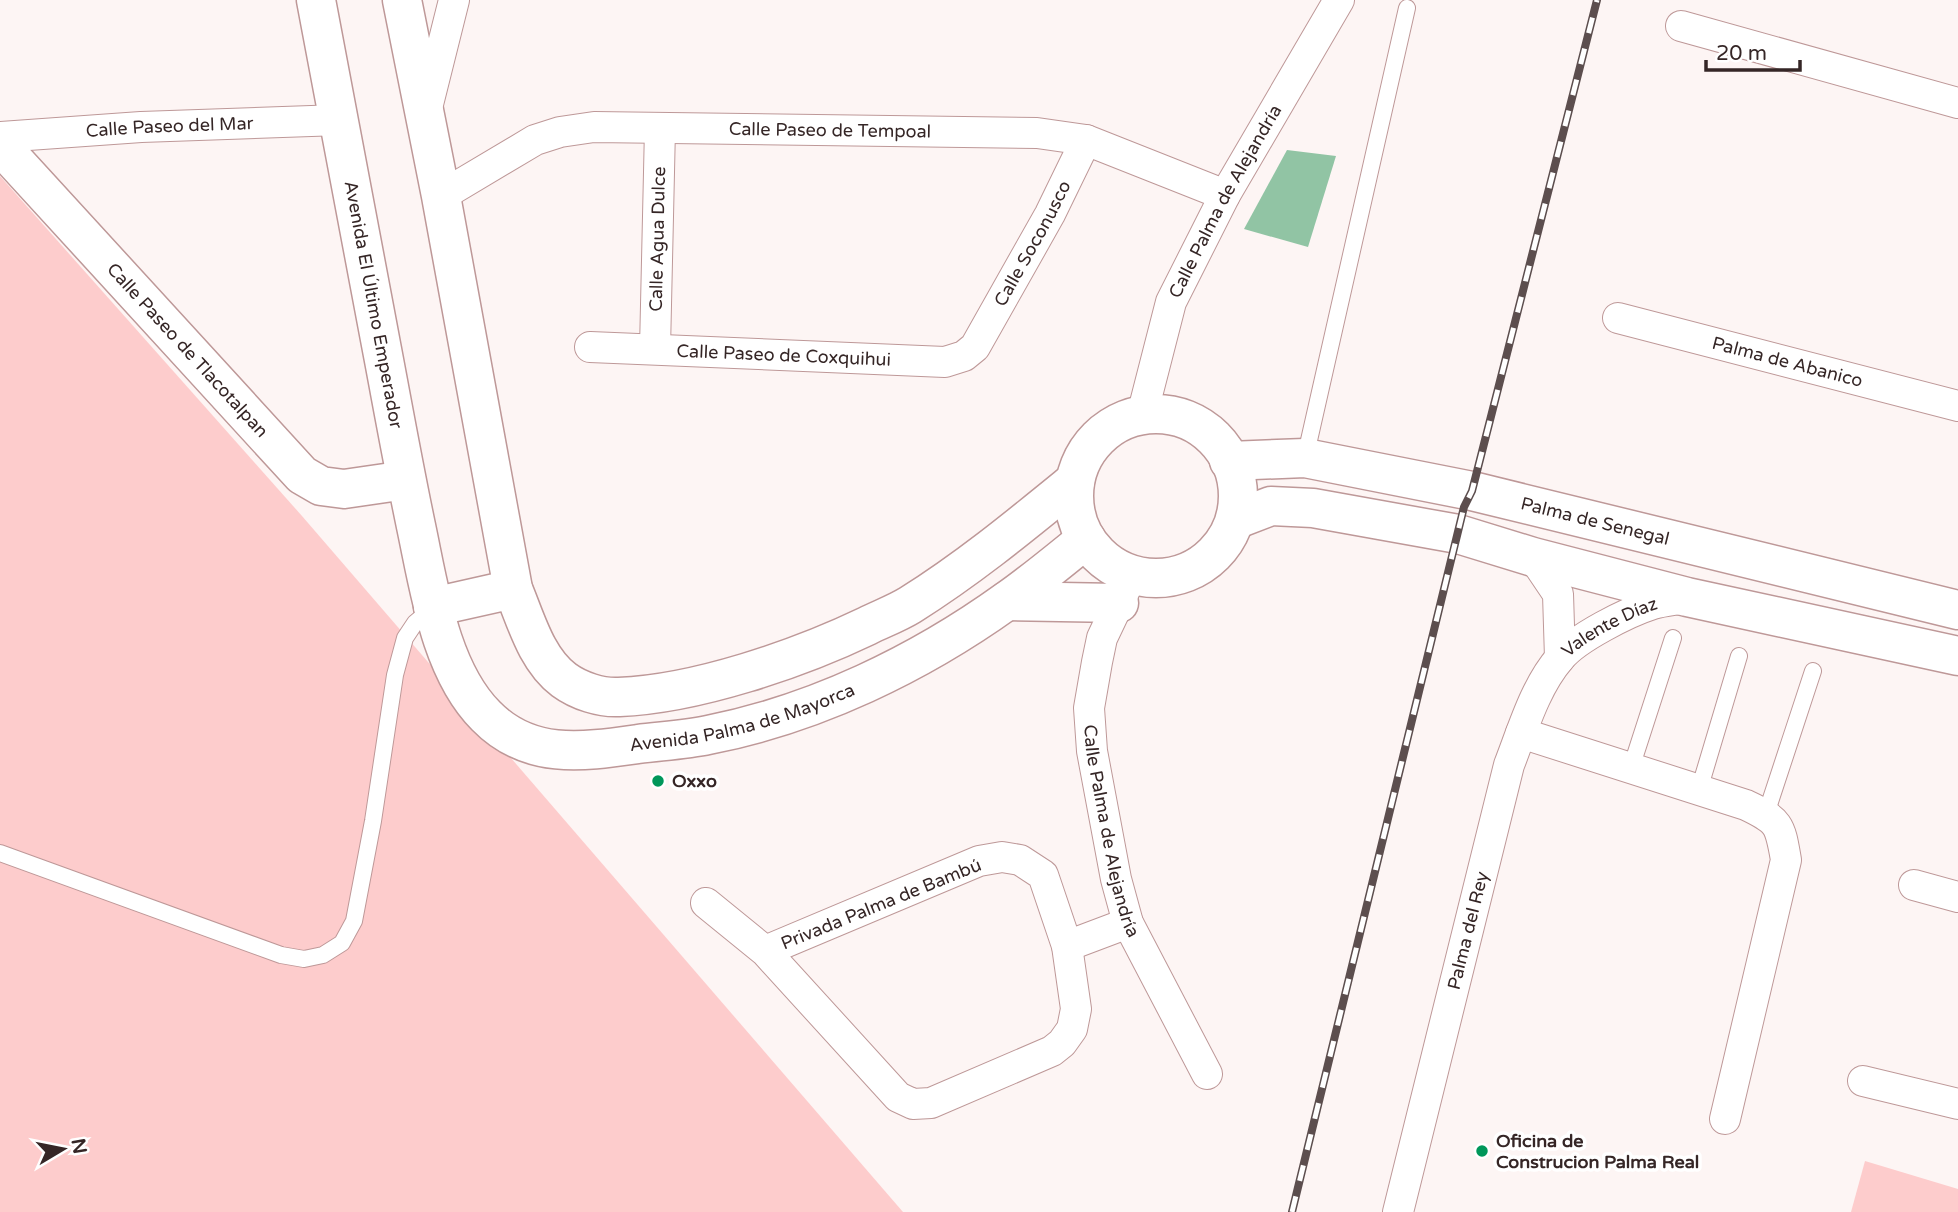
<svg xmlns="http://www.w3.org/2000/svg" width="1958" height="1212" font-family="'Varela Round',sans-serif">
	<rect width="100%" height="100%" fill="#fdf5f4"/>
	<!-- green -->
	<g fill="#fdcccc">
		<path d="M0 176 302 516 903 1212H0Z"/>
		<path d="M1865 1161 1958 1189V1212H1851Z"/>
	</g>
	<!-- water -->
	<path fill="#91c4a4" d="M1287 150 1336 156 1308 247 1244 229Z"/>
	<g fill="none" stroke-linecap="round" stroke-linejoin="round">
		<!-- lane casing -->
		<g stroke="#be9898" stroke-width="18">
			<g id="lane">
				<path d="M1305 458 1407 8"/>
				<path d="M1631 768 1673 638"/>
				<path d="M1699 790 1739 656"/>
				<path d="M1766 814 1813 671"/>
				<path d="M0 853 281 955 304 959 323 955 342 943 354 921 373 821 395 675 405 638 415 623 433 608"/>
			</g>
		</g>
		<!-- street casing -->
		<g stroke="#be9898" stroke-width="32">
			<g id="street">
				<path d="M1681 26 1958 103"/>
				<path d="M426 112 454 0"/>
				<path id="s1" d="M0 137 141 127 340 120"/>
				<path id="s2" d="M441 196 535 140 560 132 594 127 1037 133 1086 140 1225 195"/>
				<path id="s3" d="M1618 318 1958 406"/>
				<path id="s4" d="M590 347 945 362 964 356 975 347 1050 214 1086 140"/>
				<path id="s5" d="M655 349 660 128"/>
				<path id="s6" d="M1142 415 1171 302 1225 195 1339 0"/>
				<path d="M1533 557 1558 594 1560 658"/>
				<path id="s7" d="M1132 575 1102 638 1097 662 1089 708 1092 751 1116 879 1128 923 1207 1074"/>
				<path d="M1521 733 1746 805C1780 821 1780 825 1786 860L1725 1119"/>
				<path d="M1914 885 1958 897"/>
				<path d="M706 903 765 951 898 1097 913 1104 931 1103 1052 1051 1062 1043 1072 1029 1076 1009 1067 946 1043 875 1020 860 1002 857 979 861 765 951"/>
				<path d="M1067 946 1128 923"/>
				<path d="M1863 1081 1958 1104"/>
				<path id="s8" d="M1398 1212 1509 765C1523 729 1535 687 1560 658 1576 638 1628 612 1653 604 1663 601 1675 600 1685 598"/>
			</g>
		</g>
		<!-- secondary casing -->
		<g stroke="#be9898" stroke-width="41">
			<g id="secondary">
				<path id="s9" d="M316 0C338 113 359 226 380 339 392 402 403 464 416 526 429 587 440 670 486 716 529 760 582 752 638 744 661 741 685 740 708 735 815 714 919 664 1008 600 1035 581 1060 560 1086 539"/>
				<path d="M402 0 441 196 513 589C526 620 536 659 564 680 579 691 601 698 619 697 696 694 798 659 867 626 881 619 897 613 910 605 969 568 1021 525 1075 481"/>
				<path id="s10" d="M0 145 302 475 321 486 344 489 406 480"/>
				<circle cx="1156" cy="496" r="82"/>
				<path id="s11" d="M1229 461 1305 458 1472 491 1958 610"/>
				<path d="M1237 519 1271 506 1313 508 1458 534 1533 557 1687 597 1958 656"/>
				<path d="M1007 601 1119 603"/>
				<path d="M433 607 513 589"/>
			</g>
		</g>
		<!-- lane -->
		<use href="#lane" stroke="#fff" stroke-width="16"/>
		<!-- street -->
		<use href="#street" stroke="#fff" stroke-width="30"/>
		<!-- secondary -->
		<use href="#secondary" stroke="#fff" stroke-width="38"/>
		<!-- rail casing -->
		<g stroke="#5c4e4e" stroke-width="8">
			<path id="rail" d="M1292 1212 1464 507 1472 491 1597 0"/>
		</g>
		<!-- rail -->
		<use href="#rail" stroke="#fff" stroke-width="5" stroke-dasharray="16" stroke-linecap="butt"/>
	</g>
	<!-- markers -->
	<g fill="#00975a" stroke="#fff" stroke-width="2.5">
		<circle cx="658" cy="781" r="7"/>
		<circle cx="1482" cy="1151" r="7"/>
	</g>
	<g text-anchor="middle" stroke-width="7" stroke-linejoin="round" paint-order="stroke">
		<!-- street labels -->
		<g font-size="18" fill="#352626" stroke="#fff">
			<text dy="6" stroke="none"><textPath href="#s1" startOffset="170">Calle Paseo del Mar</textPath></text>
			<text dy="6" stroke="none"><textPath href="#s2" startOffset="406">Calle Paseo de Tempoal</textPath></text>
			<text dy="6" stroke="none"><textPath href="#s6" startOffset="231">Calle Palma de Alejandría</textPath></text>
			<text dy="6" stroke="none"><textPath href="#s5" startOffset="110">Calle Agua Dulce</textPath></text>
			<text dy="6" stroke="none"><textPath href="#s4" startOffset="508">Calle Soconusco</textPath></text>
			<text dy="6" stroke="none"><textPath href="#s9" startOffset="310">Avenida El Último Emperador</textPath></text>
			<text dy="6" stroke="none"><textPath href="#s10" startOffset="278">Calle Paseo de Tlacotalpan</textPath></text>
			<text dy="6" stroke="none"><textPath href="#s4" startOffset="194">Calle Paseo de Coxquihui</textPath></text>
			<text dy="6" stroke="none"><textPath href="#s3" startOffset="175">Palma de Abanico</textPath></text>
			<text dy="6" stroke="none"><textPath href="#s11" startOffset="373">Palma de Senegal</textPath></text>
			<text dy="6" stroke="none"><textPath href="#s8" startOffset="639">Valente Díaz</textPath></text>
			<text dy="6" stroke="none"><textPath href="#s9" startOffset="1010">Avenida Palma de Mayorca</textPath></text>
			<text dy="6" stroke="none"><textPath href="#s7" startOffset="266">Calle Palma de Alejandría</textPath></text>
			<text transform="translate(881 904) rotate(-22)" y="6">Privada Palma de Bambú</text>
			<text dy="6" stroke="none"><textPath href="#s8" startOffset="290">Palma del Rey</textPath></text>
		</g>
		<!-- poi labels -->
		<g font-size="18" font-weight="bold" fill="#352626" stroke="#fff" text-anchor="start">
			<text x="672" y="787">Oxxo</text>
			<text x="1496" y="1147">Oficina de<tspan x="1496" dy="21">Construcion Palma Real</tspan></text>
		</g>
	</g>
	<!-- north arrow -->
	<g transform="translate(63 1149) rotate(80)" stroke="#ffffff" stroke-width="5" paint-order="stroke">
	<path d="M0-5L12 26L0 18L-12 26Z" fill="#352626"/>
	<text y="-10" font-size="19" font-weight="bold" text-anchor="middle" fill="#352626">N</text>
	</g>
	<!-- scale -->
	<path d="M1706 60v10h94v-10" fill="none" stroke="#352626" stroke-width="3.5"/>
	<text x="1716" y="60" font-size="21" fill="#352626" stroke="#ffffff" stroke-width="5" paint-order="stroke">20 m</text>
</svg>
